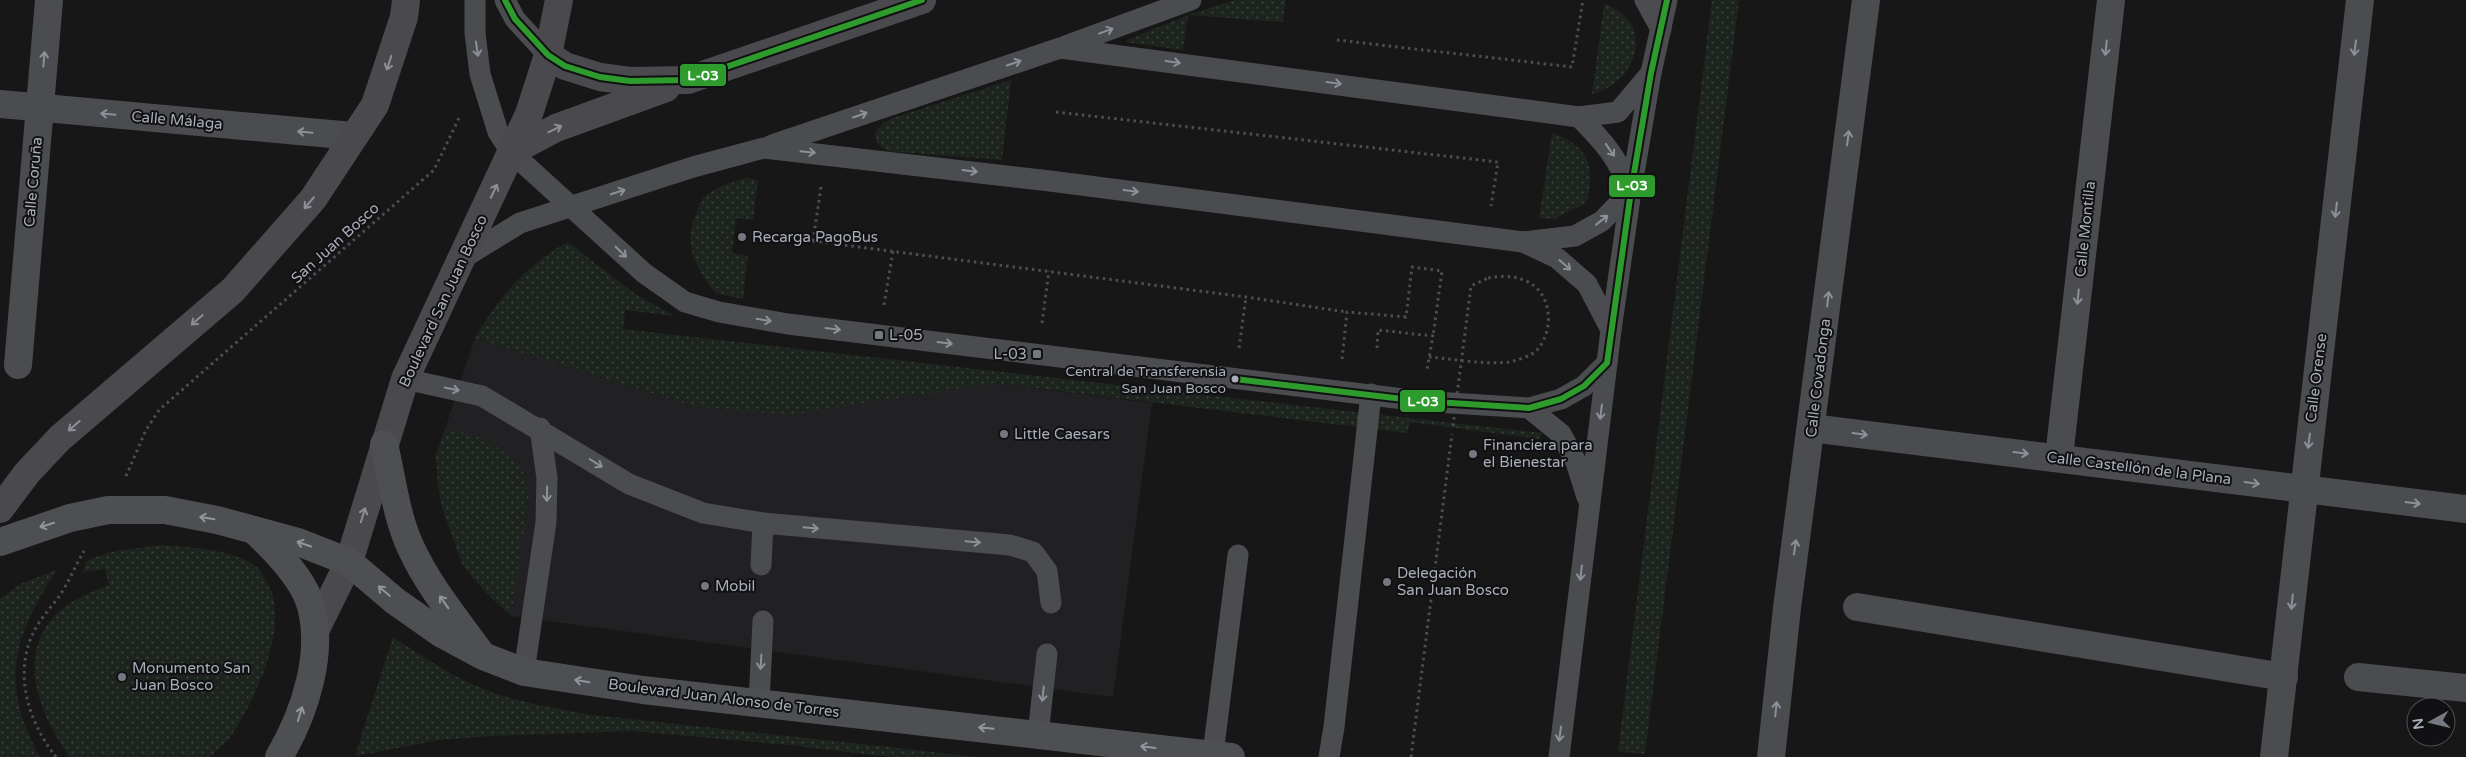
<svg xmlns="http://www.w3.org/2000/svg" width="2466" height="757" font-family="'Varela Round',sans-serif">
	<defs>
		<pattern id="grass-dots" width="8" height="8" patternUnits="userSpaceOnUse" patternTransform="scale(1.25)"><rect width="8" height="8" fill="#1d241e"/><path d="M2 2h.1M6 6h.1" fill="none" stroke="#3b413d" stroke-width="1.8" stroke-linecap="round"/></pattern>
	</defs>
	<rect width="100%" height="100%" fill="#171717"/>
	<!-- built -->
	<path fill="#212123" d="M475 338 693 406 993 383 1152 403 1113 697 511 616 485 592 462 564 442 507 438 485 436 456Z"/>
	<!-- grass -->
	<g fill="url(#grass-dots)">
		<path d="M1234 0H1286L1283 22 1188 15 1183 50 1126 42 1127 40 1188 15Z"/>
		<path d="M1712 0H1739L1645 754 1618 751Z"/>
		<path d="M1604 4C1657 21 1638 83 1592 94Z"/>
		<path d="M1011 80 1002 160 887 151 877 143 875 133 883 123 893 118Z"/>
		<path d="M1552 133C1588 145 1597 167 1586 203L1554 219 1539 218Z"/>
		<path d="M746 178 758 180 753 220 736 218 732 253 748 256 743 299 715 293C695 266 682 245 697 211 699 207 701 200 704 197 715 187 732 182 746 178Z"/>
		<path d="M568 242 635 294 675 316 625 310 623 329 1542 433 1540 439 1410 422 1407 433 993 383 788 415 693 406 475 338C497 299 528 263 568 242Z"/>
		<path d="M458 431 484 439 509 455 523 471 529 495 511 616 485 592 462 564 442 507 438 485 436 456 444 432Z"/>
		<path d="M161 545C192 548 231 548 257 567 260 570 263 576 266 580 293 621 255 702 229 739 224 745 216 751 210 757H70C39 715 13 651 61 610 75 598 92 592 109 585L105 569 83 572 86 562C107 549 138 549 161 545Z"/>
		<path d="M57 570C12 638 0 683 40 757H0V599L22 583Z"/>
		<path d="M393 637C425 658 458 681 494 693 524 703 554 708 585 714L979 757H891L788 745 632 731 491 736 440 740 355 756Z"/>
	</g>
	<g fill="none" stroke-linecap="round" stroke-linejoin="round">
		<!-- path -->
		<g stroke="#4d4e52" stroke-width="3" stroke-dasharray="2.5 4" stroke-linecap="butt">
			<path d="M1337 40 1572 67 1583 0"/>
			<path d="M1056 112 1498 162 1491 206"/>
			<path d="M774 236 1246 297 1347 312"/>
			<path d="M813 241 821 187"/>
			<path d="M884 305 893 251"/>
			<path d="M1042 323 1049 271"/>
			<path d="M1239 348 1246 297"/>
			<path d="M1377 348 1378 330 1433 336 1427 369"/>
			<path d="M1429 357C1455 359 1483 365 1509 362 1516 361 1533 355 1537 350 1555 330 1552 292 1526 281 1514 275 1501 276 1488 278"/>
			<path d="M1342 359 1347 312 1406 317 1412 267 1442 271 1433 336"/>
			<path d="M126 476 146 430 159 410 434 170 460 116"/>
			<path d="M56 757C31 725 16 683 29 643 35 625 47 612 58 598 68 584 75 566 84 551"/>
			<path d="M1411 757 1452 434"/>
		</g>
		<!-- lane -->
		<g stroke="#4b4c50" stroke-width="21">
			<path d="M475 0V33L480 74 498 132 511 152 644 273 685 302 719 312 788 324 1420 401 1529 408 1561 399 1584 386 1607 363"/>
			<path d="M505 0 515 19 548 55"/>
			<path d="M1645 0 1661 29"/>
			<path d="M1065 46 1191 0"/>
			<path d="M772 145 1060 48 1579 117 1618 112 1651 73"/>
			<path d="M1523 242 1557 258 1587 284 1611 330"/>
			<path d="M463 258 520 223 693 167 764 148 1050 181 1523 242 1575 236 1602 221 1631 191C1617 157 1604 142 1579 117"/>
			<path d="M405 379 482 396 629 484 703 513 763 523 761 565"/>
			<path d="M1529 408 1561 434 1576 462 1587 497"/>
			<path d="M763 523 1010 545 1033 552 1047 571 1051 603"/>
			<path d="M524 672 546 522 547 478 540 428"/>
			<path d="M759 703 763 621"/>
			<path d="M1038 734 1047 654"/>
			<path d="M1213 754 1238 555"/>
			<path d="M1329 757 1334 727 1371 394"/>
			<path d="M1559 757 1611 330 1631 191 1651 73 1667 0"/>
		</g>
		<!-- street -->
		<g stroke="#4b4c50" stroke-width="28">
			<path d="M0 104 353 136"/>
			<path d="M18 365 49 0"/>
			<path d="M1811 428 2466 509"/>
			<path d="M2059 457 2111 0"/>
			<path d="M1857 607 2284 677"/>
			<path d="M2358 677 2466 688"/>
			<path d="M1771 757 1787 608 1866 0"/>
			<path d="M2274 757 2360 0"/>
		</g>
		<!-- secondary -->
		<g stroke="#4a4a4e" stroke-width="28">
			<path d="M548 55 565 66 600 77 630 81 688 80 922 0"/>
			<path d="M511 152 556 128 666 88"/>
			<path d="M0 509 27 473 60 438 233 290 313 199 375 105 404 17 406 0"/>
			<path d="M316 629 349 562 405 379 529 114 548 55 559 0"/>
		</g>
		<!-- primary -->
		<g stroke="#4d4f52" stroke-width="28">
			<path d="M384 444C392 478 396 516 411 548 428 585 455 618 479 651"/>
			<path d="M255 531C273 548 300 576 309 600 326 650 305 713 279 757"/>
			<path d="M0 542 70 518 108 510H165L217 520 298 542 349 562 395 601 442 634 483 656 524 672 643 690 1231 757"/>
		</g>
		<!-- path-bridge -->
		<path stroke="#4d4e52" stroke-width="3" stroke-dasharray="2.5 4" stroke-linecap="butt" d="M1453 426 1471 286 1488 278"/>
		<!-- bus-1 casing -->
		<g stroke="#111113" stroke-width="10">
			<g id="bus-1">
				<path d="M505 0 515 19 548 55 565 66 600 77 630 81 688 80 922 0"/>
				<path d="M1235 379 1420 401 1529 408 1561 399 1584 386 1607 363 1631 191 1651 73 1667 0"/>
			</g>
		</g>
		<!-- bus-1 -->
		<use href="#bus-1" stroke="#2d9c2d" stroke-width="6"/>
	</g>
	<!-- one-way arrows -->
	<defs><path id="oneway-shaft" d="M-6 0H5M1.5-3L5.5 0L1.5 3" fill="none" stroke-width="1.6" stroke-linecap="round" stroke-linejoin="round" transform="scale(1.25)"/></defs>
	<g stroke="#8c9099">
		<use href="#oneway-shaft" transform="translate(1106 31) rotate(-20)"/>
		<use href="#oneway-shaft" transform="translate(2106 48) rotate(96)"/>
		<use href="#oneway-shaft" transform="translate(2355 48) rotate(97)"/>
		<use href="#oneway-shaft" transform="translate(477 49) rotate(82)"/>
		<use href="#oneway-shaft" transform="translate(44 59) rotate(-85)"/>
		<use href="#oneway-shaft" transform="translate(1173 62) rotate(8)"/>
		<use href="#oneway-shaft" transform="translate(1014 63) rotate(-19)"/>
		<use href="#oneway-shaft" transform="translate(1334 83) rotate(8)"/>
		<use href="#oneway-shaft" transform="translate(108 114) rotate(-175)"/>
		<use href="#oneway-shaft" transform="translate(860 115) rotate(-19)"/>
		<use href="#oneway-shaft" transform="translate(305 132) rotate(-175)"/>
		<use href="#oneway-shaft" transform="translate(1848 138) rotate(-83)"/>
		<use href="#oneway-shaft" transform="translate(1610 150) rotate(55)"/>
		<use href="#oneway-shaft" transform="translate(808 152) rotate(6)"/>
		<use href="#oneway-shaft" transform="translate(970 171) rotate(7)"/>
		<use href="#oneway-shaft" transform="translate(1131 191) rotate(7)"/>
		<use href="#oneway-shaft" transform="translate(618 192) rotate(-18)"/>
		<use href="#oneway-shaft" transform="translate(2336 210) rotate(97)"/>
		<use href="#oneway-shaft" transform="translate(1602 220) rotate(-38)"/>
		<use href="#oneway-shaft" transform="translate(621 252) rotate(44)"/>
		<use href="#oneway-shaft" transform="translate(1565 265) rotate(41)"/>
		<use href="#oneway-shaft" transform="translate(2078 297) rotate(96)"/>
		<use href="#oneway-shaft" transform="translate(1828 299) rotate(-83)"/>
		<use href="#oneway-shaft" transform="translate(764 320) rotate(10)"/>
		<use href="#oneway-shaft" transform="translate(833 329) rotate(7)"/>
		<use href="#oneway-shaft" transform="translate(945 343) rotate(7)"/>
		<use href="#oneway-shaft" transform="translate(452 389) rotate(12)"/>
		<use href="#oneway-shaft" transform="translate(1601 412) rotate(97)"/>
		<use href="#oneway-shaft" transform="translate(1860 434) rotate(7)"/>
		<use href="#oneway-shaft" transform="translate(2309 441) rotate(97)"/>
		<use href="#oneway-shaft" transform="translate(2021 453) rotate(7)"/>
		<use href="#oneway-shaft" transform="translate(596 463) rotate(32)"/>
		<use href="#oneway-shaft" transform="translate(2252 483) rotate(8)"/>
		<use href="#oneway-shaft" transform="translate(547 494) rotate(91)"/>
		<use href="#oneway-shaft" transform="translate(2413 503) rotate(7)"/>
		<use href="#oneway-shaft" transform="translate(811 528) rotate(5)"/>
		<use href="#oneway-shaft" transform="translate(973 542) rotate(5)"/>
		<use href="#oneway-shaft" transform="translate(1795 547) rotate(-82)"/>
		<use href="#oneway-shaft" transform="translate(1581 573) rotate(97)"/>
		<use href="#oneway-shaft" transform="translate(2292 602) rotate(96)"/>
		<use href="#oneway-shaft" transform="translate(761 662) rotate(93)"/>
		<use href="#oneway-shaft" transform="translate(1043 694) rotate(96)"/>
		<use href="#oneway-shaft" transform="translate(1776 709) rotate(-84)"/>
		<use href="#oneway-shaft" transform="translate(1560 734) rotate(98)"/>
	</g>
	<g stroke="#8c8f98">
		<use href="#oneway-shaft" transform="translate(389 63) rotate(108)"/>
		<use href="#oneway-shaft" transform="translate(555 129) rotate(-26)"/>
		<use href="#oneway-shaft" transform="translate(494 191) rotate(-65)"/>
		<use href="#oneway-shaft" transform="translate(309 203) rotate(130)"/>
		<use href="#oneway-shaft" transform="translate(197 320) rotate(139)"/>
		<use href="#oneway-shaft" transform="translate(74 426) rotate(139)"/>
		<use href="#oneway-shaft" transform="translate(363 515) rotate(-73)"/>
	</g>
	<g stroke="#91969e">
		<use href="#oneway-shaft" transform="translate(207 518) rotate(-170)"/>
		<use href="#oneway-shaft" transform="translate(47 525) rotate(162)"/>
		<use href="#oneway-shaft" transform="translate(304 544) rotate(-161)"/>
		<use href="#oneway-shaft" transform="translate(384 591) rotate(-140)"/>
		<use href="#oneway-shaft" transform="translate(444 602) rotate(-125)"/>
		<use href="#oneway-shaft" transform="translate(582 681) rotate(-171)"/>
		<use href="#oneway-shaft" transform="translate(300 714) rotate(-73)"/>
		<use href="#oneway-shaft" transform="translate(986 728) rotate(-174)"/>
		<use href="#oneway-shaft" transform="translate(1148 747) rotate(-173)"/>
	</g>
	<!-- markers -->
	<g fill="#757880" stroke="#111113" stroke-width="2">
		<circle cx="742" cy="237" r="5"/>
		<rect x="874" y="330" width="10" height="10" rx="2.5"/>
		<rect x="1032" y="349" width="10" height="10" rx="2.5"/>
		<circle cx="1004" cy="434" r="5"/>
		<circle cx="1473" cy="454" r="5"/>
		<circle cx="1387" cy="582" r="5"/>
		<circle cx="705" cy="586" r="5"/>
		<circle cx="122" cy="677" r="5"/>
	</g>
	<circle fill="#a8adb8" stroke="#111113" stroke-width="2" cx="1235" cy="379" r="4.5"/>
	<g text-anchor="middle" stroke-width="4" stroke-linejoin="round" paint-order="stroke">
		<!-- bus labels -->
		<g font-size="14" fill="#a8adb8" stroke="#111113" text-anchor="end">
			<text x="1226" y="376">Central de Transferensia<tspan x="1226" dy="17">San Juan Bosco</tspan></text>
		</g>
		<!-- street labels -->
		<g font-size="15" fill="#a8adb8" stroke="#111113">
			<text transform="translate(177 120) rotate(5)" y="5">Calle Málaga</text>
			<text transform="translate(33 182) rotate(-85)" y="5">Calle Coruña</text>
			<text transform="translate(2085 229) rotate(-84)" y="5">Calle Montilla</text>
			<text transform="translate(335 243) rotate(-42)" y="5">San Juan Bosco</text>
			<text transform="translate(443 301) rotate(-65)" y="5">Boulevard San Juan Bosco</text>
			<text transform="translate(1818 378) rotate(-83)" y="5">Calle Covadonga</text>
			<text transform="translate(2316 378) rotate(-83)" y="5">Calle Orense</text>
			<text transform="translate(2139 468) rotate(7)" y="5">Calle Castellón de la Plana</text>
			<text transform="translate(724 698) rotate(7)" y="5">Boulevard Juan Alonso de Torres</text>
		</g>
		<!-- poi labels -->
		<g font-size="15" fill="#a8adb8" stroke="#111113" text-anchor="start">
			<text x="752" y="242">Recarga PagoBus</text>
			<text x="889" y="340">L-05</text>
			<text x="1027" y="359" text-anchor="end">L-03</text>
			<text x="1014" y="439">Little Caesars</text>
			<text x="1483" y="450">Financiera para<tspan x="1483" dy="17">el Bienestar</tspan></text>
			<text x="1397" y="578">Delegación<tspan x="1397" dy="17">San Juan Bosco</tspan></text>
			<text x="715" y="591">Mobil</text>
			<text x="132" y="673">Monumento San<tspan x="132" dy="17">Juan Bosco</tspan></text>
		</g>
	</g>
	<g stroke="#111113" stroke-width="2">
		<rect x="679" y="63" width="48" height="24" rx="5" fill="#2d9c2d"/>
		<rect x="1608" y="174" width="48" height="24" rx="5" fill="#2d9c2d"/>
		<rect x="1399" y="389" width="47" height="24" rx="5" fill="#2d9c2d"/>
	</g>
	<g font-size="14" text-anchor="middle" font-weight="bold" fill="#fff">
		<text x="703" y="80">L-03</text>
		<text x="1632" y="190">L-03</text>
		<text x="1423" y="406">L-03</text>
	</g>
	<!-- north arrow -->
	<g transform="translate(2431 722) rotate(262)"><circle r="24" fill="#111113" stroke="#4d4f55"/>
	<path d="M0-4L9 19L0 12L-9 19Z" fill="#757880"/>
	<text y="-8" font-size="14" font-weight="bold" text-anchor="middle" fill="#a8adb8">N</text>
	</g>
</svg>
